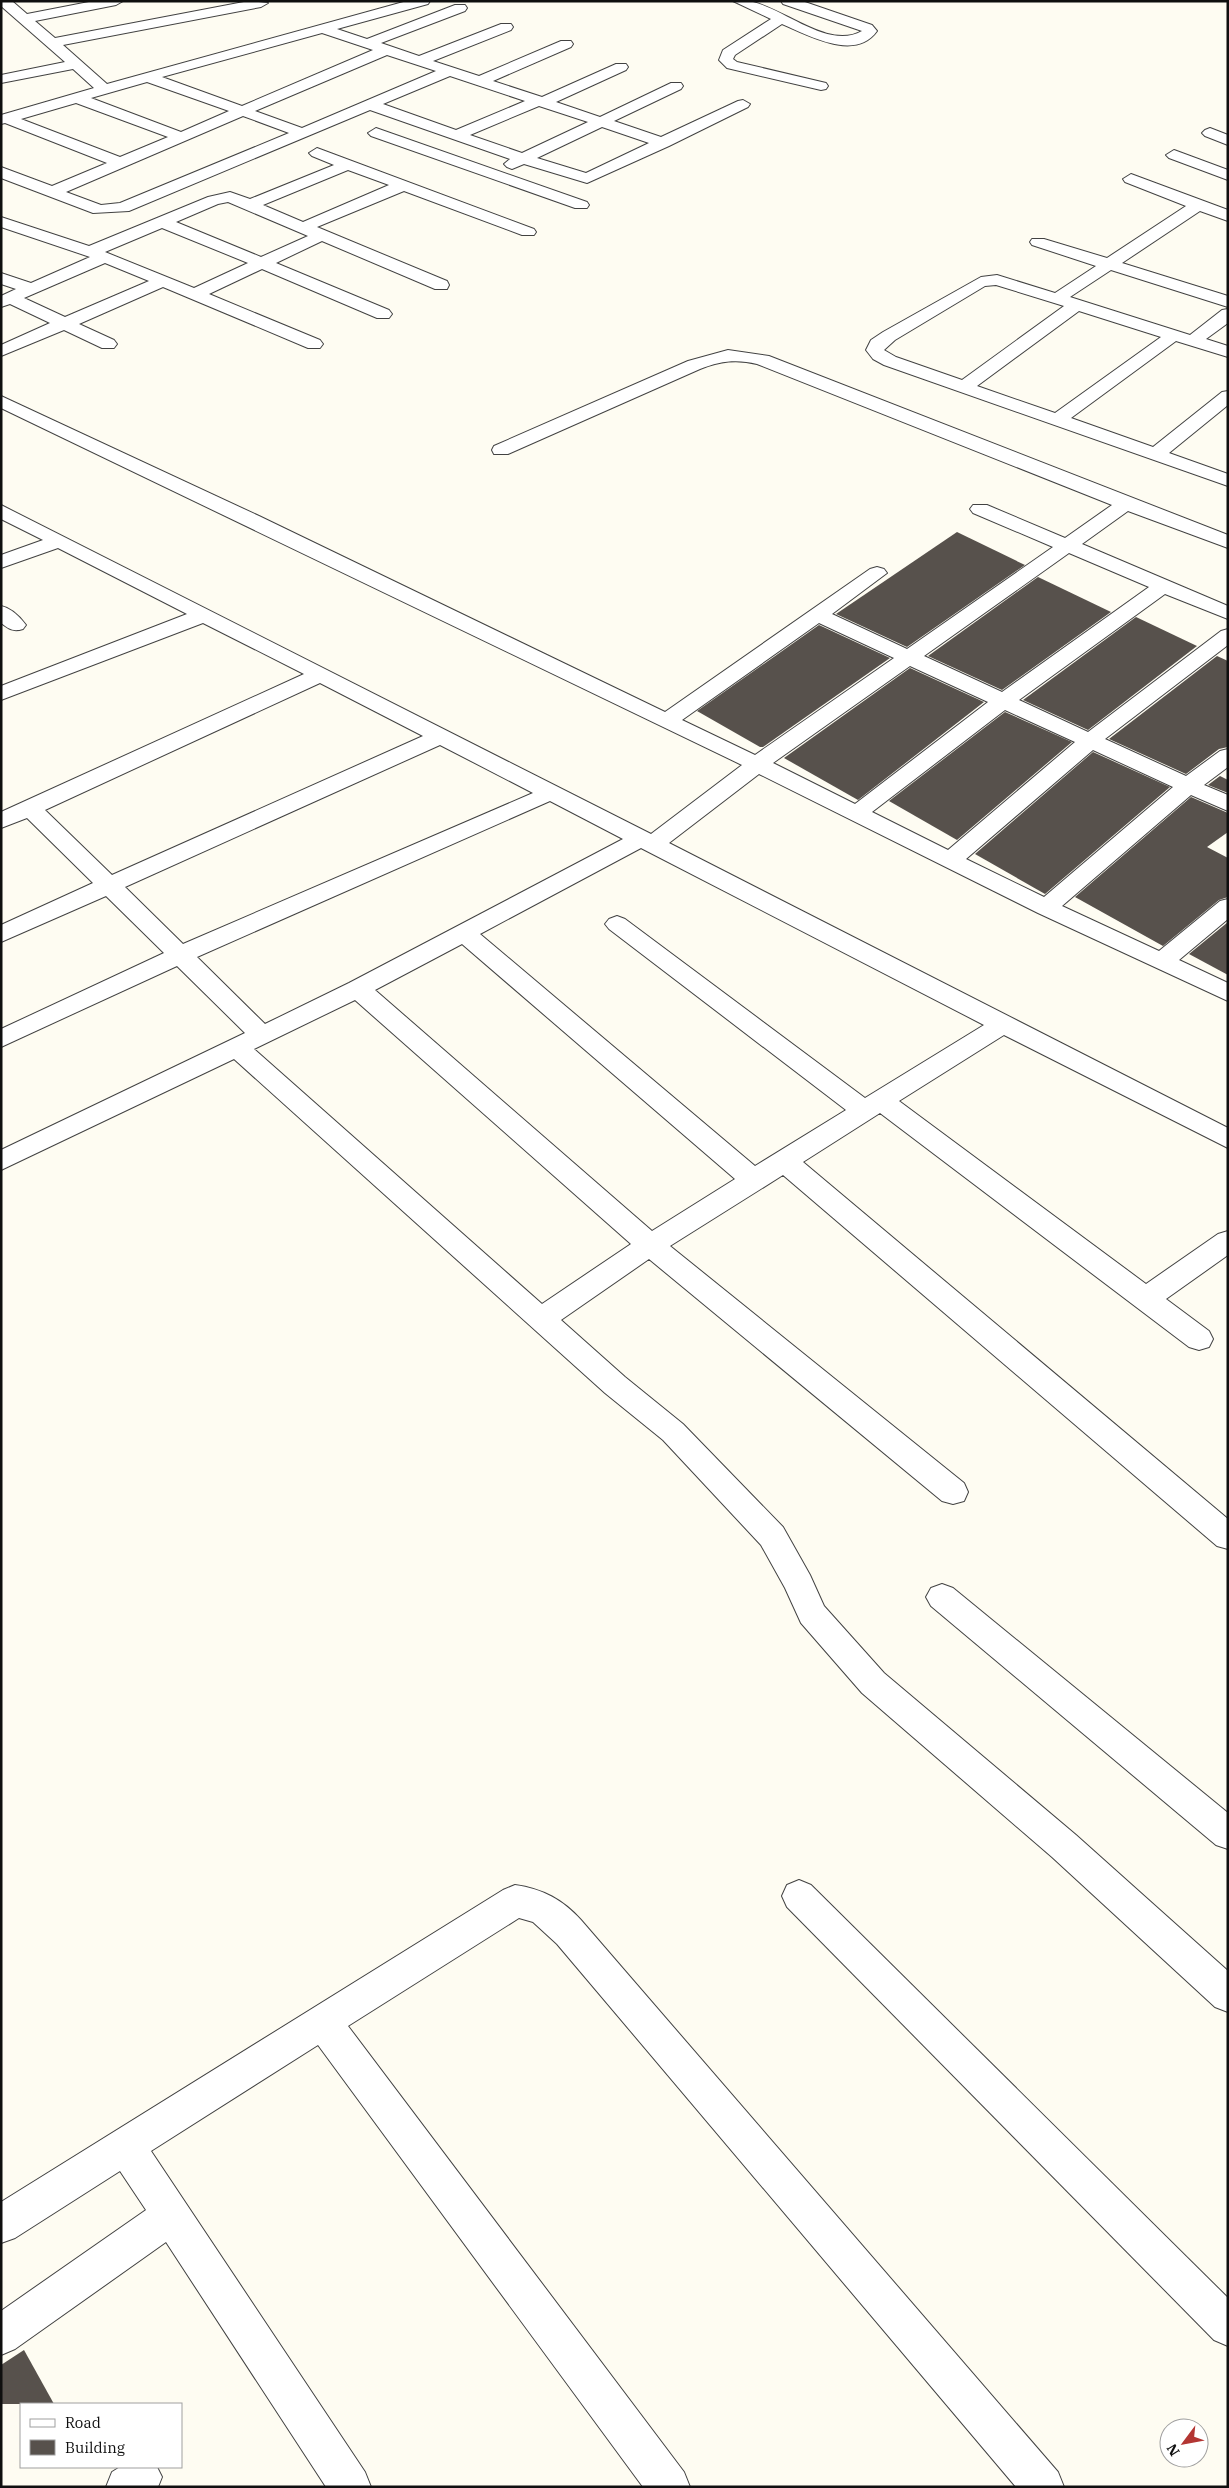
<svg xmlns="http://www.w3.org/2000/svg" width="1229" height="2488" font-family="'IBM Plex Serif',serif">
	<rect width="100%" height="100%" fill="#fefcf2"/>
	<!-- building -->
	<g fill="#57514c">
		<path d="M957 532 1025 565 907 647 836 614Z"/>
		<path d="M1038 577 1111 612 1002 690 928 656Z"/>
		<path d="M1136 617 1197 646 1088 730 1023 700Z"/>
		<path d="M819 625 890 658 763 747H760L697 711Z"/>
		<path d="M1217 656 1228 661V747L1219 749 1186 774 1109 739Z"/>
		<path d="M910 668 984 702 858 800 784 758Z"/>
		<path d="M1005 712 1072 742 957 840 889 801Z"/>
		<path d="M1093 752 1170 787 1045 894 975 854Z"/>
		<path d="M1220 776 1228 780V793L1208 785Z"/>
		<path d="M1191 797 1228 813V832L1207 847 1228 858V897L1219 900 1163 946 1075 897Z"/>
		<path d="M1228 922V975L1189 954Z"/>
		<path d="M24 2350 54 2404H1V2365Z"/>
	</g>
	<g fill="none" stroke-linecap="round" stroke-linejoin="round">
		<!-- minor casing -->
		<g stroke="#424242" stroke-width="2">
			<g id="minor">
				<path d="M1 1H12L27 14 94 1H123L116 5 35 21 55 38 249 1 268 3 261 7 63 45 107 84 407 1H430L428 4 337 29 367 39 455 5H465L467 8 465 11 381 43 419 56 501 24H511L513 27 511 30 433 61 479 76 561 41H571L573 44 571 47 493 81 542 97 616 64H626L628 67 626 70 556 102 600 117 671 83H681L683 86 681 89 614 121 661 137 738 101 743 100 750 104 748 107 669 146 587 183 524 164 512 169 507 167 504 164 510 159 370 110 129 211 93 213 1 178V167L52 186 107 163 5 123 1 124V115L94 88 73 69 1 83V75L65 62 1 6ZM322 33 373 50 242 106 162 77ZM387 55 436 71 302 128 255 111ZM450 76 525 101 456 130 383 104ZM147 82 229 111 181 132 91 98ZM76 103 168 137 120 157 21 119ZM539 106 588 122 522 153 470 135ZM243 116 289 133 120 203 101 205 66 192ZM602 127 649 143 586 173 537 158Z"/>
				<path d="M733 1C739 1 747 0 753 2 786 10 829 50 862 31L783 4 781 1H802L872 25 877 31C855 62 808 35 782 24L735 55 733 59 737 62 826 83 828 86 826 89 821 90 727 68 719 60 723 50 771 19Z"/>
				<path d="M376 128 587 202 589 205 587 208H575L371 136 368 133Z"/>
				<path d="M1210 128 1228 135V145L1205 136 1202 133 1205 130Z"/>
				<path d="M317 148 534 229 536 232 534 235H522L404 191 317 227 447 281 449 285 447 289H435L322 241 276 263 389 310 392 314 389 318H377L262 269 209 294 320 340 323 344 320 348H308L163 287 79 324 114 340 117 344 114 348H102L64 330 1 356V345L50 323 10 304 1 307V296L16 289 1 284V273L31 283 90 257 1 227V217L89 246 208 197 230 192 250 199 334 165 312 156 309 153ZM348 170 389 185 303 222 263 205ZM228 202 308 236 261 257 176 222 218 204ZM162 228 248 263 194 288 105 252ZM105 263 149 281 65 317 24 298Z"/>
				<path d="M1174 150 1228 170V180L1169 158 1166 155Z"/>
				<path d="M1131 174 1228 210V221L1200 211 1122 263 1228 296V307L1111 270 1070 297 1190 335 1222 310 1228 309V323L1206 339 1228 346V357L1176 341 1071 418 1153 447 1222 392 1228 391V405L1169 453 1228 474V486L884 365 873 359 866 350 871 340 883 332 981 277 997 275 1055 293 1096 266 1032 245 1030 242 1032 239H1044L1107 258 1186 206 1125 182 1123 179ZM996 285 1064 306 962 380 896 357 884 350 895 340 985 286ZM1079 311 1161 337 1055 413 977 386Z"/>
				<path d="M728 350 769 356 1228 535V548L1128 511 1082 544 1228 606V619L1165 594 1019 700 1088 732 1221 631 1228 629V645L1105 739 1186 776 1220 751 1228 749V767L1204 785 1228 795V811L1191 795 1062 906 1159 951 1220 901 1228 899V919L1179 960 1228 983V1001L1038 913 759 774 669 843 1228 1128V1148L1004 1035 899 1101 1146 1284 1218 1234 1228 1231V1255L1166 1299 1209 1331 1213 1339 1209 1347 1199 1350 1189 1347 880 1113 803 1162 1228 1519V1549L1217 1546 783 1175 670 1246 964 1483 968 1492 964 1501 953 1504 942 1501 649 1259 561 1320 625 1377 683 1424 783 1527 810 1575 824 1606 884 1673 1076 1835 1228 1971V2012L1215 2007 1052 1857 862 1693 801 1623 785 1588 761 1545 663 1440 605 1393 234 1059 1 1170V1150L245 1033 177 966 1 1047V1029L164 953 106 896 1 942V925L93 883 27 818 1 828V812L304 674 203 623 1 700V686L187 614 58 548 1 568V555L43 540 1 519V505L651 834 742 765 1 408V396L259 516 665 712 870 569 877 567 884 569 887 573 832 614 907 649 1053 547 973 513 970 509 973 505H987L1065 538 1112 505 757 364C737 359 720 361 700 369L508 454H494L492 450 494 446 688 361ZM1069 553 1149 587 1002 692 924 656ZM819 623 894 658 755 755 682 720ZM910 666 988 702 855 804 773 763ZM320 683 423 736 112 875 45 810ZM1005 710 1075 742 948 850 872 812ZM440 745 533 793 183 944 125 887ZM1093 750 1173 787 1044 897 966 859ZM550 801 623 839 349 983 265 1024 197 957ZM641 848 984 1025 865 1098 625 919 617 916 609 919 605 924 609 929 846 1110 755 1166 480 934ZM462 944 735 1179 652 1231 375 990ZM355 1000 631 1244 542 1304 254 1049Z"/>
				<path d="M1 606C11 608 20 617 26 625L23 629C13 632 9 629 1 623Z"/>
				<path d="M942 1584 953 1588 1228 1813V1849L1216 1845 931 1606 926 1597 931 1588Z"/>
				<path d="M799 1880 811 1885 1228 2298V2346L1214 2340 787 1907 782 1896 787 1885Z"/>
				<path d="M515 1885C543 1889 563 1900 581 1920L1058 2472 1064 2487H1016L557 1944 533 1922 519 1918 348 2026 684 2472 690 2487H643L318 2045 151 2151 365 2472 371 2487H326L166 2242 15 2349 1 2355V2311L146 2210 120 2171 15 2238 1 2243V2202L503 1890Z"/>
				<path d="M120 2467H157L162 2477 158 2487H106L112 2472Z"/>
			</g>
		</g>
		<!-- minor -->
		<use href="#minor" fill="#fff" fill-rule="evenodd"/>
	</g>
	<!-- border -->
	<rect width="1229" height="2488" fill="none" stroke="#0f0f0f" stroke-width="5"/>
	<!-- legend -->
	<rect x="20" y="2403" width="162" height="65" fill="#ffffff" stroke="#9f9f9f"/>
	<rect x="30" y="2419" width="25" height="8" fill="#ffffff" stroke="#9f9f9f"/>
	<text x="65" y="2428" font-size="15" fill="#0f0f0f">Road</text>
	<rect x="30" y="2440" width="25" height="15" fill="#57514c" stroke="#9f9f9f"/>
	<text x="65" y="2453" font-size="15" fill="#0f0f0f">Building</text>
	<!-- north arrow -->
	<g transform="translate(1184 2443) rotate(238)"><circle r="24" fill="#ffffff" stroke="#9f9f9f"/>
	<path d="M0-4L9 19L0 12L-9 19Z" fill="#b33633"/>
	<text y="-8" font-size="14" font-weight="bold" text-anchor="middle" fill="#0f0f0f">N</text>
	</g>
</svg>
